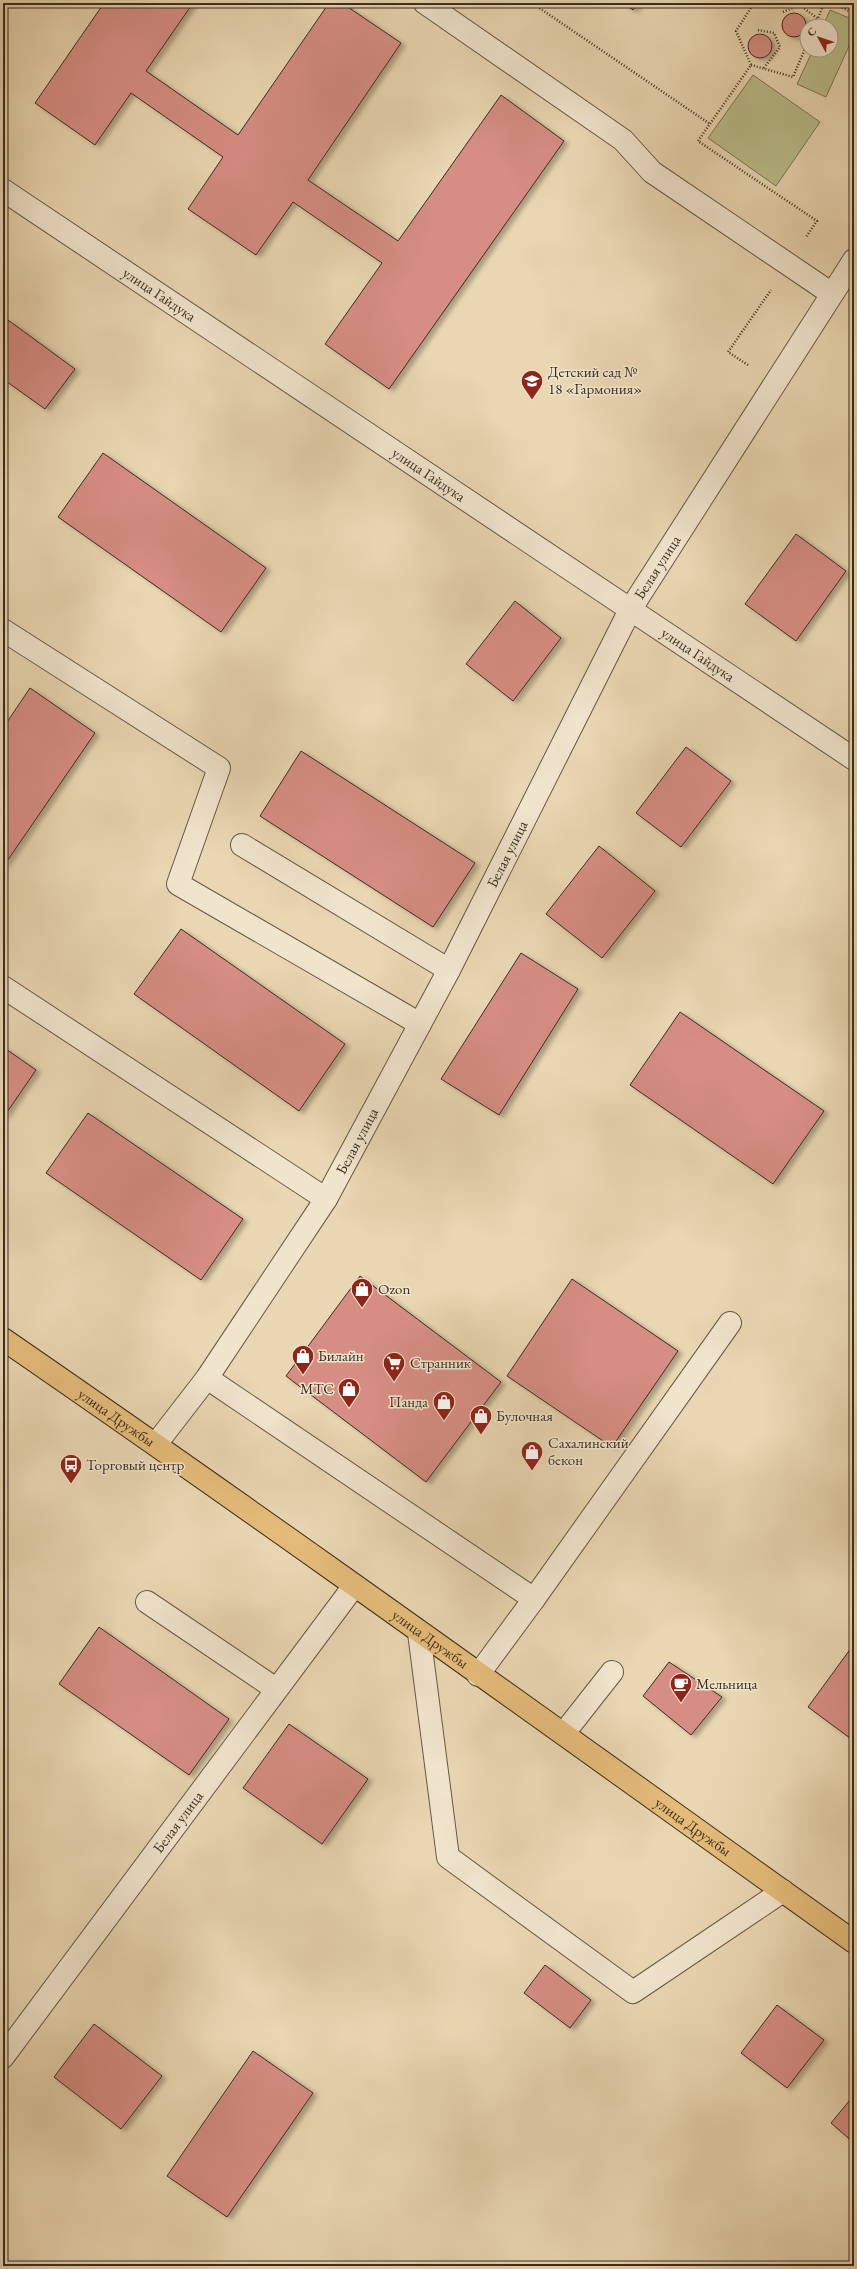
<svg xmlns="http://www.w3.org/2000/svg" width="857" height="2269" font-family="'EB Garamond',serif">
	<defs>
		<filter id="shadow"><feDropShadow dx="4.5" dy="2.5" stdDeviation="2" flood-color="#0004"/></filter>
	</defs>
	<rect width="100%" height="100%" fill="#e9d6b2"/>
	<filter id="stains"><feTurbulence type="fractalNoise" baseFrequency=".005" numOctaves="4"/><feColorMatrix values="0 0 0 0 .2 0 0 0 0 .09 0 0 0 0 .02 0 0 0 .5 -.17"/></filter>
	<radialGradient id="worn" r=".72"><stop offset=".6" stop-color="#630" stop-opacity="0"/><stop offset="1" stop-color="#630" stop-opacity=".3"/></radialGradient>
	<!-- green -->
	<g fill="#b9bd8a" stroke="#7a7554">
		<path d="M830 10 854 20V35L826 97 797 84 813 50H831V26H823Z"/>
		<path d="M753 75 820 122 776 186 708 138Z"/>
	</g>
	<!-- building -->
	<g fill="#d68d83" stroke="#3a2d1e" filter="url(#shadow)">
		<path d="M104 3H193L146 71 238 135 329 3H342L401 43 308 180 398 241 501 95 564 141 389 389 325 344 382 263 293 202 256 255 188 209 223 157 131 93 95 145 35 103Z"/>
		<path d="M623 3H638L633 10Z"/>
		<circle cx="794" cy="25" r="12"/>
		<circle cx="760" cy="46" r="12"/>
		<path d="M8 320 75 369 45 409 3 379V328Z"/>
		<path d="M103 453 266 568 221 632 58 517Z"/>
		<path d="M796 534 846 571 796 641 745 604Z"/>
		<path d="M515 601 561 638 513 701 466 664Z"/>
		<path d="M30 688 95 733 3 867V728Z"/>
		<path d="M686 747 731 781 681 847 636 813Z"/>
		<path d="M301 751 475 863 433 927 260 816Z"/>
		<path d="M599 846 655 891 602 958 546 914Z"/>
		<path d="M181 929 345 1044 299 1111 134 994Z"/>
		<path d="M521 953 578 989 499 1115 441 1079Z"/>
		<path d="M680 1012 824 1111 773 1184 630 1085Z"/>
		<path d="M3 1047 36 1070 3 1118Z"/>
		<path d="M88 1113 243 1219 201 1280 46 1173Z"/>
		<path d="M360 1276 501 1382 426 1482 286 1376Z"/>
		<path d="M572 1279 678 1351 612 1447 507 1376Z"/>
		<path d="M99 1627 229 1719 189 1775 59 1684Z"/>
		<path d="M854 1644V1741L808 1707Z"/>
		<path d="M669 1662 722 1697 691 1735 643 1696Z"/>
		<path d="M289 1724 368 1779 322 1844 243 1788Z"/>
		<path d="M545 1965 591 2000 570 2028 524 1993Z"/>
		<path d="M777 2005 824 2040 787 2088 741 2053Z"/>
		<path d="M94 2024 162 2076 121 2129 54 2077Z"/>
		<path d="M253 2051 313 2093 227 2217 167 2176Z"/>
		<path d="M854 2095V2143L831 2123Z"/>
	</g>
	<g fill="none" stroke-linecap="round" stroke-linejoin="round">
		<!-- lane casing -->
		<g stroke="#665743" stroke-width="24">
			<g id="lane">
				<path d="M425 3 623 140 652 172 832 294"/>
				<path d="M3 630 219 768 178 884 420 1024"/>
				<path d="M242 845 449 970"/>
				<path d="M3 987 326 1199"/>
				<path d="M207 1378 534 1599 478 1675"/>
				<path d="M534 1599 730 1323"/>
				<path d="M147 1602 276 1689"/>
				<path d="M419 1633 448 1857 633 1992 783 1891"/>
				<path d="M564 1733 612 1672"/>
			</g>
		</g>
		<!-- street casing -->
		<g stroke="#665743" stroke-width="24">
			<g id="street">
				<path id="s1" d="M3 190 854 759"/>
				<path id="s2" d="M156 1444 207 1378 326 1199 449 970 630 610 854 260"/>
				<path id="s3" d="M3 2057 354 1586"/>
			</g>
		</g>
		<!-- primary casing -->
		<g stroke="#3a2d1e" stroke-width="24">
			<g id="primary">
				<path id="s4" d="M3 1339C289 1536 571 1740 854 1942"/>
			</g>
		</g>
		<!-- path -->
		<g stroke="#3a2d1e" stroke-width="2.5" stroke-dasharray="1 2" stroke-linecap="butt">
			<path d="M532 3 710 124"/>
			<path d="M754 3 736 31 751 65 698 141 817 221 806 237"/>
			<path d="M831 3 854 13"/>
			<path d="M783 12 800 5 818 19"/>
			<path d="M815 26 824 3"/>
			<path d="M758 30 774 33 780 47 763 69"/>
			<path d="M751 65 793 77 807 44"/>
			<path d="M748 365 728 352 771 290"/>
		</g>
		<!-- lane -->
		<use href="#lane" stroke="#f1e4cd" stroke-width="22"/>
		<!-- street -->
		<use href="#street" stroke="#f1e4cd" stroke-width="22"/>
		<!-- primary -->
		<use href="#primary" stroke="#e4bb79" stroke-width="22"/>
	</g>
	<!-- icons -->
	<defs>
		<g id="school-pin" transform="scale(1.15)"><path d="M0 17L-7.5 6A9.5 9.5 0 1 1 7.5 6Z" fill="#8f2418" stroke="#f1e4cd"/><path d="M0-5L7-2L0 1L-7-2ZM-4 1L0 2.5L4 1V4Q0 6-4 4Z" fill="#fff"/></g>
		<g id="shop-pin" transform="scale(1.15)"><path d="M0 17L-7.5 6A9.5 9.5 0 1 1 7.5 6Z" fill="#8f2418" stroke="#f1e4cd"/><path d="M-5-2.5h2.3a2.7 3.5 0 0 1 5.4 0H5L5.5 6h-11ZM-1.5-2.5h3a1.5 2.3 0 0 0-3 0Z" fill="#fff"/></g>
		<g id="supermarket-pin" transform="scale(1.15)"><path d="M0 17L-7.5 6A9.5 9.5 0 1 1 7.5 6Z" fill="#8f2418" stroke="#f1e4cd"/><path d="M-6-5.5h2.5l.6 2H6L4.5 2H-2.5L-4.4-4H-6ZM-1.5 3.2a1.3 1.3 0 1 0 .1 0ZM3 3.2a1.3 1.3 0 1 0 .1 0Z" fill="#fff"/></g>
		<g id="bus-pin" transform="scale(1.15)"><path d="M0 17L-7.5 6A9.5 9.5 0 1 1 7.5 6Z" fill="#8f2418" stroke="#f1e4cd"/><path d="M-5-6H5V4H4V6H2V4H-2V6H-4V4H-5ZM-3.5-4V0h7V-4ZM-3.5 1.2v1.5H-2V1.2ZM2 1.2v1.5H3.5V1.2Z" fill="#fff"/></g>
		<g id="cafe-pin" transform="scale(1.15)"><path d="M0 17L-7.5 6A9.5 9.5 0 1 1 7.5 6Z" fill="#8f2418" stroke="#f1e4cd"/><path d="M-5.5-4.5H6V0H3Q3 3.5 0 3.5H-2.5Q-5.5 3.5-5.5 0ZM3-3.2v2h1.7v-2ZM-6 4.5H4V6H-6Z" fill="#fff"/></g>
	</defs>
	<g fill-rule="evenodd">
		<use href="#school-pin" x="532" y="381"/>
		<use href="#shop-pin" x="362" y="1289"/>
		<use href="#shop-pin" x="303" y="1356"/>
		<use href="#supermarket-pin" x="394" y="1363"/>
		<use href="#shop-pin" x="349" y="1389"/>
		<use href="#shop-pin" x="444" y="1402"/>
		<use href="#shop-pin" x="481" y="1416"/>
		<use href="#shop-pin" x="532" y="1452"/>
		<use href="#bus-pin" x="71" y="1465"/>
		<use href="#cafe-pin" x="681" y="1684"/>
	</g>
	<g text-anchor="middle" stroke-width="3" stroke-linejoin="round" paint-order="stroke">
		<!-- street labels -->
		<g font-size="15" fill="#3a2d1e" stroke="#f1e4cd">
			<text dy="5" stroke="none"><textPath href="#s1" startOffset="188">улица Гайдука</textPath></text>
			<text dy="5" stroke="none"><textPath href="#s1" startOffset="512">улица Гайдука</textPath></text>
			<text dy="5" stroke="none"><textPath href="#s2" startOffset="1012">Белая улица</textPath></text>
			<text dy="5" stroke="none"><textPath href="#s1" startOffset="836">улица Гайдука</textPath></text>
			<text dy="5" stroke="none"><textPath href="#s2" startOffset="688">Белая улица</textPath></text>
			<text dy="5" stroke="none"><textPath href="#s2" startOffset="364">Белая улица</textPath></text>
			<text dy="5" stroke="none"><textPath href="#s4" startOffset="138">улица Дружбы</textPath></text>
			<text dy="5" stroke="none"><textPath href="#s4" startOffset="522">улица Дружбы</textPath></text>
			<text dy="5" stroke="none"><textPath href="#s3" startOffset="293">Белая улица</textPath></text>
			<text dy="5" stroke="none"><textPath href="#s4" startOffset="845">улица Дружбы</textPath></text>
		</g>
		<!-- poi labels -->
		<g font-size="15" fill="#3a2d1e" stroke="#f1e4cd" text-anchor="start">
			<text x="548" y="377">Детский сад №<tspan x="548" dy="17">18 «Гармония»</tspan></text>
			<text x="378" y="1294">Ozon</text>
			<text x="318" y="1361">Билайн</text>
			<text x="410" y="1368">Странник</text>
			<text x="334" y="1394" text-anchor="end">МТС</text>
			<text x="428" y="1407" text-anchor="end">Панда</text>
			<text x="496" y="1421">Булочная</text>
			<text x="548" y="1448">Сахалинский<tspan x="548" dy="17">бекон</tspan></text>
			<text x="86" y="1470">Торговый центр</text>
			<text x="696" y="1689">Мельница</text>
		</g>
	</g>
	<!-- margin -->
	<rect width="857" height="2269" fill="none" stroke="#e9d6b2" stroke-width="16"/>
	<rect x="4" y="4" width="849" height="2261" fill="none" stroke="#3a2d1e" stroke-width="2"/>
	<rect x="8" y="8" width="841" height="2253" fill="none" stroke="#3a2d1e"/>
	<!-- north arrow -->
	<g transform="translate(819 38) rotate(310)"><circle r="19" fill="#f1e4cd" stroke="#a89b87"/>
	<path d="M0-3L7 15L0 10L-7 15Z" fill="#8f2418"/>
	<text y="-6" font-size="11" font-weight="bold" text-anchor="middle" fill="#3a2d1e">С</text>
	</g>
	<rect width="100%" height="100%" filter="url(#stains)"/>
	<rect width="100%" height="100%" fill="url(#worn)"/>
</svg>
